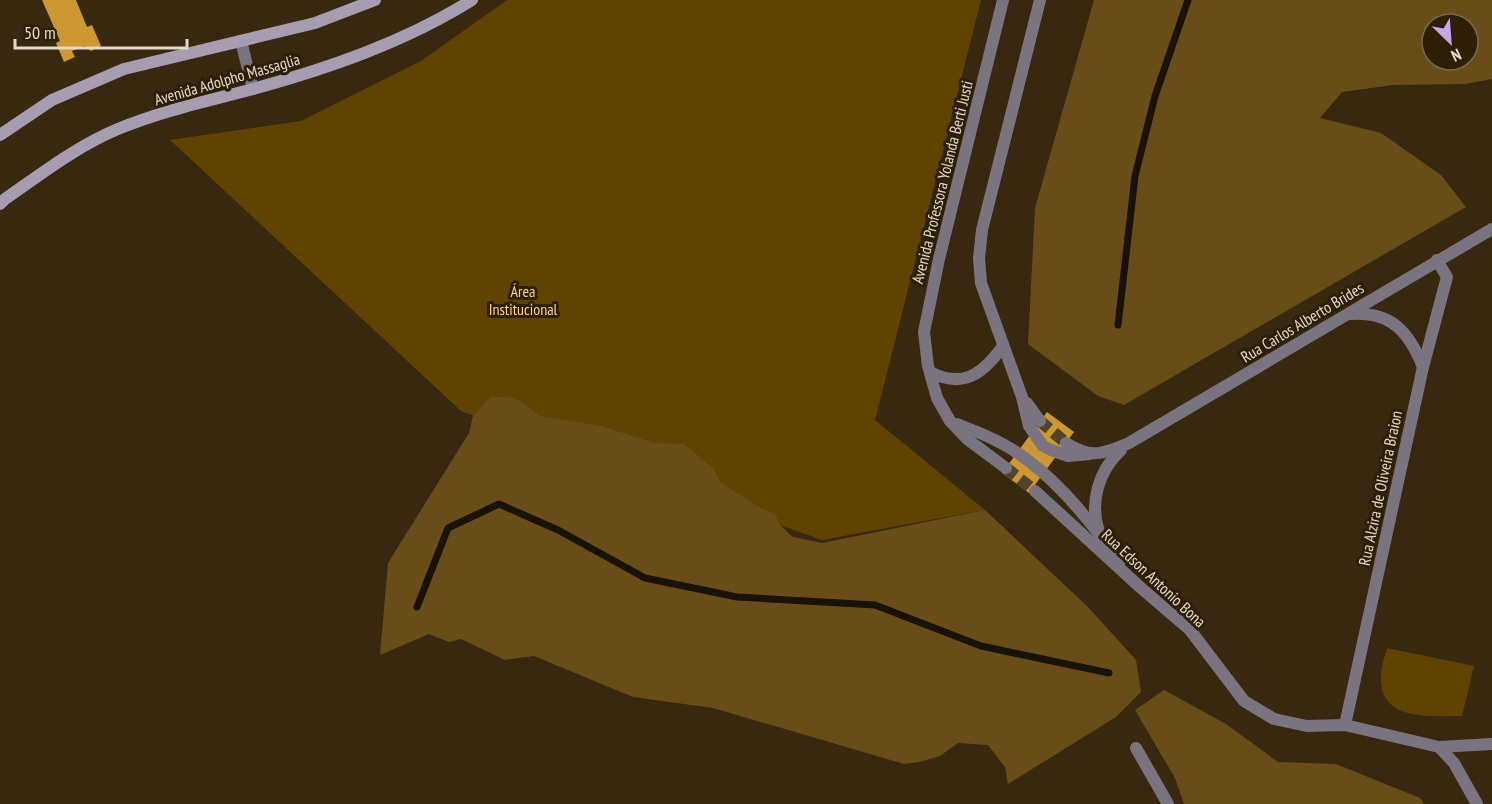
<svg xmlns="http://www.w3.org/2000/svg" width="1492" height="804" font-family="'PT Sans Narrow',sans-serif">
	<rect width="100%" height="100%" fill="#37280f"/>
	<!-- green -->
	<g fill="#614300">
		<path d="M507 0H981L875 420 985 510 822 540 461 411 170 140 301 121 421 61Z"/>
		<path d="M1387 648 1474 666 1462 716C1430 716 1378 722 1381 675 1381 666 1385 656 1387 648Z"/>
	</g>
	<!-- forest -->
	<g fill="#694d18" fill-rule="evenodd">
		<path d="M1094 0H1492V79L1465 84 1393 85 1342 92 1320 118 1381 133 1441 175 1466 207 1124 405 1098 396 1028 344 1035 208ZM1432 24H1468V60H1432Z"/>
		<path d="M491 397H509L520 401 540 416 601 426 655 443 684 444 714 469 720 482 759 507 775 514 780 525 793 537 822 543 985 510 1088 607 1136 660 1141 692 1116 717 1008 784 1005 767 988 745 958 743 940 756 919 762 904 764 713 708 633 697 534 656 505 660 461 639 449 642 429 634 380 655 388 563 469 433 473 416Z"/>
		<path d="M1164 690 1226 724 1278 762 1336 764 1420 798 1424 804H1184L1175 778 1135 710Z"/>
	</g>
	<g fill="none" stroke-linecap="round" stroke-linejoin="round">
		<!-- stream -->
		<g stroke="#191206" stroke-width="7">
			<path d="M1118 325 1135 176 1155 96 1188 0"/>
			<path d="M417 607 448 528 499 504 558 530 645 578 737 597 875 605 981 646 1109 673"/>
		</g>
	</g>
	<!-- building -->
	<g fill="#cd9732">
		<path d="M42 0H76L87 27 92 25 101 46 91 51 84 46 72 51 75 57 64 62 56 43 60 41Z"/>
		<path d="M1047 412 1074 432 1029 493 1002 473Z"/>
	</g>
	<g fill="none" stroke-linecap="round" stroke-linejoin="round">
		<!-- street-tunnel -->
		<g stroke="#51432b" stroke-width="12" stroke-dasharray="12 6" stroke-linecap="butt">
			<path d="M1040 421 1066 443"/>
			<path d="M1006 468 1035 491"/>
		</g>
		<!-- street -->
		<g stroke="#7a7480" stroke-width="12">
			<path d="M1003 0 939 259 924 332 928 366 937 398 950 421 967 439 1006 468"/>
			<path d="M1040 0 982 230 979 258 981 283 1022 397 1029 426 1043 446 1051 450 1068 456 1090 454"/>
			<path d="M241 41 253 89"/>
			<path d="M1352 314C1392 312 1409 332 1423 367"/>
			<path d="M930 372C963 389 983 374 1003 346"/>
			<path d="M1027 403 1040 421"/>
			<path d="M957 424C970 429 983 434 995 440 1047 465 1086 516 1120 561"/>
			<path d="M1066 443C1091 459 1103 454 1129 443L1492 229"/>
			<path d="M1035 491 1141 588 1190 630 1244 701 1274 719 1307 726 1345 725 1439 747 1492 744"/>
			<path d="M1099 532C1089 502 1099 470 1121 450"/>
			<path d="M1345 725 1423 367 1447 277 1437 260"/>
			<path d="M1439 747 1454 763 1477 804"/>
			<path d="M1136 748 1168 804"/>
		</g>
		<!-- secondary -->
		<g stroke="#a69db1" stroke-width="12">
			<path d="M0 135 52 100 124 69 315 23 375 0"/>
			<path d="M0 204 5 199C41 174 77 146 118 129 161 111 208 101 253 89 329 68 405 42 472 0"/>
		</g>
	</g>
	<g text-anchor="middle" stroke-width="6" stroke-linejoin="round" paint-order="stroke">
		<!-- street labels -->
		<g font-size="16" fill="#e3d9cb" stroke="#2d1f06">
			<text transform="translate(227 79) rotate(-16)" y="6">Avenida Adolpho Massaglia</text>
			<text transform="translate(942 182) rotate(-76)" y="6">Avenida Professora Yolanda Berti Justi</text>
			<text transform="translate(1302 322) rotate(-31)" y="6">Rua Carlos Alberto Brides</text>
			<text transform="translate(1380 488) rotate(-78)" y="6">Rua Alzira de Oliveira Braion</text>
			<text transform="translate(1154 578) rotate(43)" y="6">Rua Edson Antonio Bona</text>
		</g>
		<!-- park labels -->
		<g font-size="16" fill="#fbd28f" stroke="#2d1f06">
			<text x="523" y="297">Área<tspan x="523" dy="18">Institucional</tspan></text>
		</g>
	</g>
	<!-- north arrow -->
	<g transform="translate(1450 42) rotate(155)"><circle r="28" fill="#2d1f06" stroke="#766955" stroke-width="1.5"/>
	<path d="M0-4.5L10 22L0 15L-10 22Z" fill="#c9a5ee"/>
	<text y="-9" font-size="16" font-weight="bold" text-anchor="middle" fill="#e3d9cb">N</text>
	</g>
	<!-- scale -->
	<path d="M15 39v9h172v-9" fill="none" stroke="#e3d9cb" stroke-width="3"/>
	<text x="24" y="39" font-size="18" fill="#e3d9cb" stroke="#2d1f06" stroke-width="4.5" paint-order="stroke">50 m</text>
</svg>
